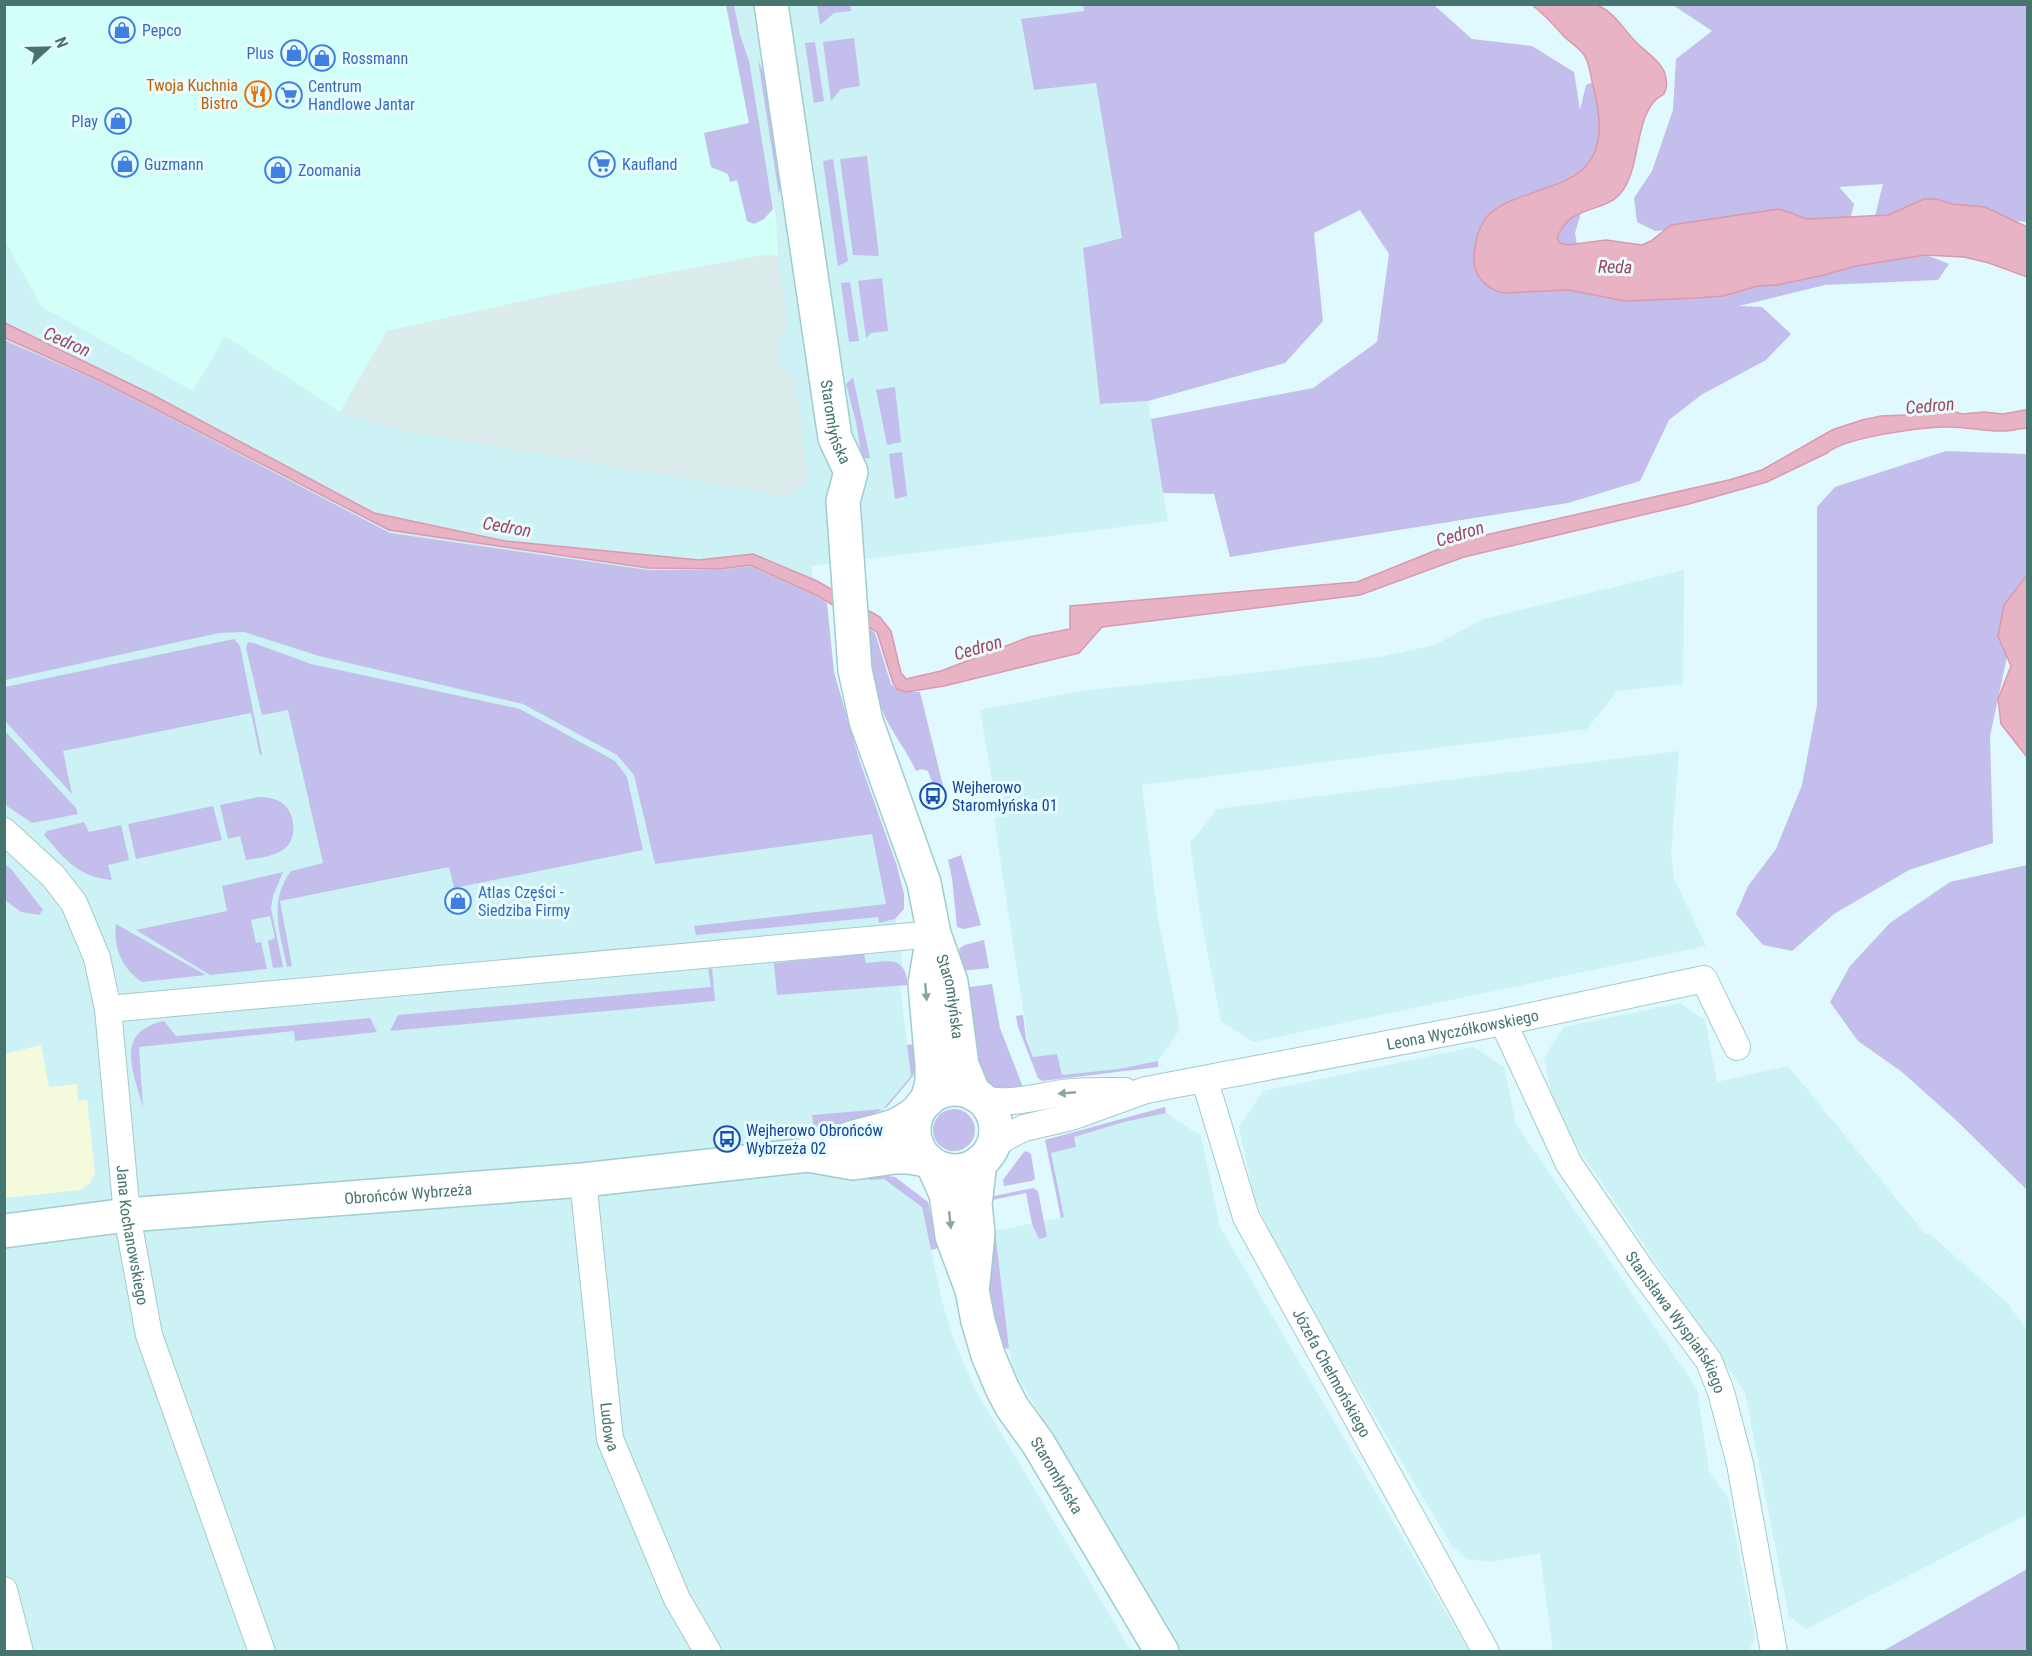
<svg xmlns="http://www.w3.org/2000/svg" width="2032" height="1656" font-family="'Roboto Condensed',sans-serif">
	<rect width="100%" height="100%" fill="#dff9fe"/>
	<!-- residential -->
	<g fill="#cdf2f5">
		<path d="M5 5H1083L1084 11 1021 20 1034 90 1096 83 1122 238 1083 248 1100 404 1148 401 1168 521 811 566 835 695 889 872 903 967 900 986 911 1076 883 1109 884 1178 922 1207 942 1302 954 1340 975 1389 1131 1651 5 1652Z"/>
		<path d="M1684 570 1683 684 1617 691 1587 729 1142 785 1158 919 1180 1029 1158 1061 1118 1069 1062 1075 1033 1057 1028 1043 994 818 1007 814 1001 783 992 781 980 710 1080 691 1244 674 1380 657 1435 645 1483 619Z"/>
		<path d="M1679 751 1671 854 1674 878 1706 946 1253 1042 1221 1021 1200 914 1190 843 1217 809Z"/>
		<path d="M1680 1003 1705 1020 1717 1082 1788 1066 1926 1235 1929 1233 2008 1304 2027 1330V1514L1806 1629 1789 1616 1745 1393 1556 1116 1544 1057 1564 1027Z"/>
		<path d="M1474 1047 1504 1067 1516 1124 1697 1389 1709 1471 1728 1497 1755 1637 1749 1651H1553L1540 1553 1490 1562 1467 1559 1452 1546 1281 1258 1254 1197 1239 1127 1263 1091Z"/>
		<path d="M1166 1113 1201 1136 1220 1227 1469 1651H1180L1013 1369 1009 1348 995 1231 1064 1217 1051 1153 1076 1147 1074 1137 1124 1122Z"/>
	</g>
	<!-- commercial -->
	<path fill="#d2fff7" d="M4 5H731L776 216 778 256 764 255 579 289 387 331 340 412 225 336 193 391 42 307 5 241Z"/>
	<!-- industrial -->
	<path fill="#dcebeb" d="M764 255 778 256 788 325 779 340 781 369 794 376 808 479 791 497 403 431 340 412 387 331 579 289Z"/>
	<!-- education -->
	<path fill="#f5fadd" d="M41 1045 49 1087 77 1084 78 1101 87 1100 95 1173 90 1183 80 1190 5 1198V1054Z"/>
	<!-- green -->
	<g fill="#c3beec">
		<path d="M1083 4 1434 5 1472 39 1532 46 1574 72 1580 110 1586 85 1603 78 1611 110 1575 233 1580 262 1924 254 1949 264 1938 280 1825 285 1739 306 1762 307 1791 334 1766 360 1701 395 1669 420 1640 481 1568 503 1230 557 1214 494 1163 493 1151 419 1313 388 1377 342 1389 254 1360 210 1314 233 1323 321 1285 363 1148 401 1100 404 1083 248 1122 238 1096 83 1034 90 1021 19 1084 11Z"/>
		<path d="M726 5H734L740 35 749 61 773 209 764 219 754 224 747 221 737 180 730 182 728 174 711 167 704 133 749 123Z"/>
		<path d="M817 5H850L851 11 834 13 820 25Z"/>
		<path d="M1673 5H2027V222L1934 213 1875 216 1883 184 1839 187 1854 204 1850 220 1736 224 1655 231 1637 222 1634 198 1652 171 1673 110 1676 59 1712 31Z"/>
		<path d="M854 38 860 86 841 89 831 101 823 42Z"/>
		<path d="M815 42 824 101 814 103 805 43Z"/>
		<path d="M758 60 764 74 780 187 779 195Z"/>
		<path d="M867 156 879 256 853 255 840 159Z"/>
		<path d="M833 159 848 261 838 266 823 161Z"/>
		<path d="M882 278 888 331 871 333 866 338 858 281Z"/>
		<path d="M850 282 859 341 849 342 841 283Z"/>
		<path d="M4 340 103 383 390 533 648 570H721L750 566 818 597 827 603 834 672 860 762 897 866 904 894V909L895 919 879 923 878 917 696 935 694 926 886 904 872 834 655 864 634 775 617 755 523 704 319 656 244 632 219 633 5 680Z"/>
		<path d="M853 377 870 458 862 459 856 422 846 384Z"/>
		<path d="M895 387 901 442 887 445 876 390Z"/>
		<path d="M1946 451 2027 454V578L2010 643 1990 736 1993 843 1909 870 1834 914 1792 951 1763 945 1736 914 1748 886 1776 849 1802 785 1817 705V507L1835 487Z"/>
		<path d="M902 452 907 496 895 499 889 454Z"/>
		<path d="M869 628 875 633 891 684C900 693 908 692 920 692L946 798H938L928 771 922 769 916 771C907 751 893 734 884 715 873 688 871 657 869 628Z"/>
		<path d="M234 639 240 646 262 755H260L251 713 63 751 72 794 5 721V687Z"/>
		<path d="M248 642 254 643 311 664 520 709 615 761 627 777 643 850 454 888 449 867 280 901 292 966 287 967C280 932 268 902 291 871L323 863 288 710 262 715 246 648Z"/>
		<path d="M4 730 76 808 78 814 32 823 7 806 4 796Z"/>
		<path d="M258 797C266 797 275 798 282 803 296 813 298 839 284 849 273 857 259 858 246 860L240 836 228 839 220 805Z"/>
		<path d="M213 806 222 840 136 859 128 824Z"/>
		<path d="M84 822 89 832 121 825 129 860 108 865 112 880C78 877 66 860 44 835L47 831Z"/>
		<path d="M961 855 981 925 964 929 957 927 952 878 948 860Z"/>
		<path d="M5 864 12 870 43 910 39 915 21 912 5 900Z"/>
		<path d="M2027 865H2028L2027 1190 1957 1121 1902 1072 1858 1041 1830 1002 1850 966 1890 923 1950 882Z"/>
		<path d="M283 872 273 896 271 908 283 967 273 968 268 941 275 938 270 916 251 920 256 943 261 942 267 969 210 975 136 930 227 911 222 886Z"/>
		<path d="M116 924 206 975 142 982C122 969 113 947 116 924Z"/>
		<path d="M984 940 989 968 962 971 959 949 964 945Z"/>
		<path d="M864 954 866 963C889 961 905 955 908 985L777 995 774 963Z"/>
		<path d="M712 968 715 1001 390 1031 398 1015 711 987 708 969Z"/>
		<path d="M992 984 1000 1028 1024 1090H999L980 1076 963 988Z"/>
		<path d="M1023 1015 1026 1039 1033 1057 1057 1054 1062 1075 1118 1069 1158 1061V1067L1042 1081 1038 1078 1018 1027 1016 1016Z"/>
		<path d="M370 1018 377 1032 295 1041 294 1031 139 1047 143 1108C134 1072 113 1032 164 1021L176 1036Z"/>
		<path d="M915 1044 916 1066 913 1076 887 1107 870 1116 814 1130 812 1115 883 1109 911 1076 907 1045Z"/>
		<path d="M1165 1107 1166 1113 1124 1122 1074 1137 1076 1147 1051 1153 1064 1217 1061 1218 1045 1140Z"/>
		<circle cx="954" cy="1130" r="21"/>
		<path d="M1026 1151 1031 1154 1035 1179 1032 1181 1004 1186 1003 1180 1023 1153Z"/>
		<path d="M888 1176 895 1177 928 1202 938 1248 931 1250 922 1207 884 1179 869 1180 868 1177Z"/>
		<path d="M1033 1188 1038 1191 1047 1237 1039 1239 1032 1224 1026 1193 992 1200 994 1196Z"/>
		<path d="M989 1231H995L1009 1348 1007 1349 1001 1346 994 1322 987 1287Z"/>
		<path d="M2027 1569V1651H1883Z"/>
	</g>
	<!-- water -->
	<g fill="#e8b3c4" stroke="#da99ad" stroke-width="1.5">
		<path d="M1532 5C1546 4 1585 1 1597 5 1616 13 1624 31 1638 44 1647 53 1658 59 1664 71 1667 79 1668 87 1664 94 1634 108 1642 163 1623 190 1607 215 1570 202 1557 238L1560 243 1567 245 1606 240 1642 245 1651 241 1671 225 1779 209 1807 219 1888 215 1924 199H1936L1952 204 1985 207 2027 227V277L1989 263 1964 257 1925 255 1856 266 1820 276 1777 285 1758 286 1723 296 1697 298 1626 301 1568 290 1505 293C1496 292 1484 285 1479 277 1468 261 1477 222 1493 211 1518 192 1563 189 1584 168 1607 144 1599 109 1592 81 1590 73 1589 61 1584 55 1578 46 1567 41 1561 33 1552 23 1543 13 1532 5Z"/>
		<path d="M5 323 151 394 374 513 505 541 699 560 753 554 817 581 880 617 891 631 901 673 906 679 941 671 1029 637 1070 629V606L1357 582 1459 541 1729 480 1762 470 1832 430 1862 420 1881 416 1929 414 1940 410H1949L1962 414 1984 412 2003 414 2025 410H2027L2028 428C2019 428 2010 432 2000 431 1982 431 1963 426 1944 427 1918 428 1846 437 1827 453L1767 482 1689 504 1464 557 1360 595 1102 627 1079 653 944 686 913 691 905 692 897 689 893 683 877 632 818 596 750 565 720 569 648 568 389 530 103 382 5 338Z"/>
		<path d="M2027 575V757L2001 724 1998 699 2011 666 1998 636 2004 605Z"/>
	</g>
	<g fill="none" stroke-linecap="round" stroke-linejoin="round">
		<!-- street casing -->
		<g stroke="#a4cbcb" stroke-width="28">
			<g id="street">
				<path id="s1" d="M4 831 53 876 74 903 97 958 108 1009 127 1215 149 1335 262 1652"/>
				<path d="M108 1009 934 934"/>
				<path id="s2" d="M1503 1022 1569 1164 1643 1272 1709 1361 1721 1392 1740 1464 1774 1652"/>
				<path id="s3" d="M1205 1081 1246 1217 1486 1652"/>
				<path d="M980 1098C1009 1106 1034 1097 1063 1093 1083 1090 1105 1091 1125 1091"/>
				<path id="s4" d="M991 1148 1006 1137 1024 1128 1071 1117 1146 1090 1503 1022 1704 979 1737 1047"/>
				<path id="s5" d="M583 1180 610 1439 677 1599 708 1652"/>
				<path d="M4 1590 20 1652"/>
			</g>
		</g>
		<!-- secondary casing -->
		<g stroke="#9fcdcc" stroke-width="36">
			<g id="secondary">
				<path id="s6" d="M771 4 835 438 851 472 843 501 855 670 866 721 924 883 934 934 951 982 962 1065 974 1094"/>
				<circle cx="955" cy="1130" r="41"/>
				<path d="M927 1101 932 1082V1065L925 984 933 936"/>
				<path d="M812 1155C825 1149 837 1142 851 1138 877 1130 897 1130 919 1110"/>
				<path id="s7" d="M933 1165 946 1194 952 1236 972 1290 978 1321 988 1355 1002 1388 1012 1407 1038 1443 1162 1652"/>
				<path id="s8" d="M4 1231 127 1215 583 1180 808 1155 853 1163 895 1157H908L927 1160"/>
				<path d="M973 1283 978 1233 975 1204 980 1162"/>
			</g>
		</g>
		<!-- street -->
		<use href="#street" stroke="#fff" stroke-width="26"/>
		<!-- secondary -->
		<use href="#secondary" stroke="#fff" stroke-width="33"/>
	</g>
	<!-- one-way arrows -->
	<defs><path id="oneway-solid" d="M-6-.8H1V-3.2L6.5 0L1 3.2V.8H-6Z" transform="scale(1.5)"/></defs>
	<g fill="#87a5a2">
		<use href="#oneway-solid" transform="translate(926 992) rotate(85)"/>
		<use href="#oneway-solid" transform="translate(1067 1093) rotate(175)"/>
		<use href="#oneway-solid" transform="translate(950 1220) rotate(84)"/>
	</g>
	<!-- icons -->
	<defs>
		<g id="shop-ring" transform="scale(1.35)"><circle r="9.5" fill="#e7fcff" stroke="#3f7fe0" stroke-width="1.5"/><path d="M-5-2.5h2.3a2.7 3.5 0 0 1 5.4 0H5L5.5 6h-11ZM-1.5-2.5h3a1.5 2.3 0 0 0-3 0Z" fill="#3f7fe0"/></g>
		<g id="restaurant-ring" transform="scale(1.35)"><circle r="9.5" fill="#e7fcff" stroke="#e8710a" stroke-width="1.5"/><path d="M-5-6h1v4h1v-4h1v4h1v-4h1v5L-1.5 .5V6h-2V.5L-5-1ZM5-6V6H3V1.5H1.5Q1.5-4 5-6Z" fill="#e8710a"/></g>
		<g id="supermarket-ring" transform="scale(1.35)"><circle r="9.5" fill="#e7fcff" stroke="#3f7fe0" stroke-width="1.5"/><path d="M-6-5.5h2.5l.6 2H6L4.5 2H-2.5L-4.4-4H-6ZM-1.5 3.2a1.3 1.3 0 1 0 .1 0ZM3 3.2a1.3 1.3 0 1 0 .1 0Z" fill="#3f7fe0"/></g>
		<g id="bus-ring" transform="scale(1.35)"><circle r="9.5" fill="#e7fcff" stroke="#1a4fb4" stroke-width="1.5"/><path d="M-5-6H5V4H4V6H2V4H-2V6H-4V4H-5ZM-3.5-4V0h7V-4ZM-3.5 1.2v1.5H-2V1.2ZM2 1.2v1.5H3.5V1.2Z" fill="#1a4fb4"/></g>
	</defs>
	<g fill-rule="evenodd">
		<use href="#shop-ring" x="122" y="30"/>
		<use href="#shop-ring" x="294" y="53"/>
		<use href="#shop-ring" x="322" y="58"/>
		<use href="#restaurant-ring" x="258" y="94"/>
		<use href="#supermarket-ring" x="289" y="95"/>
		<use href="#shop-ring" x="118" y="121"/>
		<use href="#shop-ring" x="125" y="164"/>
		<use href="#supermarket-ring" x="602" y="164"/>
		<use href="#shop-ring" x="278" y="170"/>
		<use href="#bus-ring" x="933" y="796"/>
		<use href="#shop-ring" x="458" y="901"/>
		<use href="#bus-ring" x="727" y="1139"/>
	</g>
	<g text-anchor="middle" stroke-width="6" stroke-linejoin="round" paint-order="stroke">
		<!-- shop labels -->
		<g font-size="16" fill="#366cbe" stroke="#e7fcff" text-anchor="start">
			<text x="142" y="36">Pepco</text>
			<text x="274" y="59" text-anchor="end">Plus</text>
			<text x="342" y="64">Rossmann</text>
			<text x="308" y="92">Centrum<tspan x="308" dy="18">Handlowe Jantar</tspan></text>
			<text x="98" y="127" text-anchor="end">Play</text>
			<text x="144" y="170">Guzmann</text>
			<text x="622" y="170">Kaufland</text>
			<text x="298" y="176">Zoomania</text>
			<text x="478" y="898">Atlas Części -<tspan x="478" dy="18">Siedziba Firmy</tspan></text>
		</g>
		<!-- food labels -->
		<g font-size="16" fill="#c56008" stroke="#e7fcff" text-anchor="end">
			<text x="238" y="91">Twoja Kuchnia<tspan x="238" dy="18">Bistro</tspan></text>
		</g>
		<!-- street labels -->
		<g font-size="16" fill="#467570" stroke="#e7fcff">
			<text dy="6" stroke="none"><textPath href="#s6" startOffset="423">Staromłyńska</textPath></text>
			<text dy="6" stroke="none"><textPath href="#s6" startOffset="1017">Staromłyńska</textPath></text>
			<text dy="6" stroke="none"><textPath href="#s4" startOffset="489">Leona Wyczółkowskiego</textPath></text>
			<text dy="6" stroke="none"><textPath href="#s8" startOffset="406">Obrońców Wybrzeża</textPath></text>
			<text dy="6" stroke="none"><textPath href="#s1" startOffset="440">Jana Kochanowskiego</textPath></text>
			<text dy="6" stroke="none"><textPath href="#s2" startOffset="348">Stanisława Wyspiańskiego</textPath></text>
			<text dy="6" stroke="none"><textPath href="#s3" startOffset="320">Józefa Chełmońskiego</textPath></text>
			<text dy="6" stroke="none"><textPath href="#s5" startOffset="248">Ludowa</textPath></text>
			<text dy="6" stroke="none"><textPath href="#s7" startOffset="338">Staromłyńska</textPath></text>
		</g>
		<!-- transit labels -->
		<g font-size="16" fill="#164399" stroke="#e7fcff" text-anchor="start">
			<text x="952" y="793">Wejherowo<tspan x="952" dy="18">Staromłyńska 01</tspan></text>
			<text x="746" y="1136">Wejherowo Obrońców<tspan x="746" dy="18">Wybrzeża 02</tspan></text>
		</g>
		<!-- water labels -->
		<g font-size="18" font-style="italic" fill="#a04661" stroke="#e7fcff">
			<text transform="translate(1615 267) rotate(1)" y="6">Reda</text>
			<text transform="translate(67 342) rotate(24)" y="6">Cedron</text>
			<text transform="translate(1930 406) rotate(-5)" y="6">Cedron</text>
			<text transform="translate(507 527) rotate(10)" y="6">Cedron</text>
			<text transform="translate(1460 534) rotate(-17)" y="6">Cedron</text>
			<text transform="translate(978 648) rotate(-16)" y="6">Cedron</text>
		</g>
	</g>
	<!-- border -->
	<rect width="2032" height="1656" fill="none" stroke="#467570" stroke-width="12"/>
	<!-- north arrow -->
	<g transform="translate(48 48) rotate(68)" stroke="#e7fcff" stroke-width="4.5" paint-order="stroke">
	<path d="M0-4.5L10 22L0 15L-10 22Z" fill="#467570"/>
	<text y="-9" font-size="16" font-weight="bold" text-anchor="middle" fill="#467570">N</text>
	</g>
</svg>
